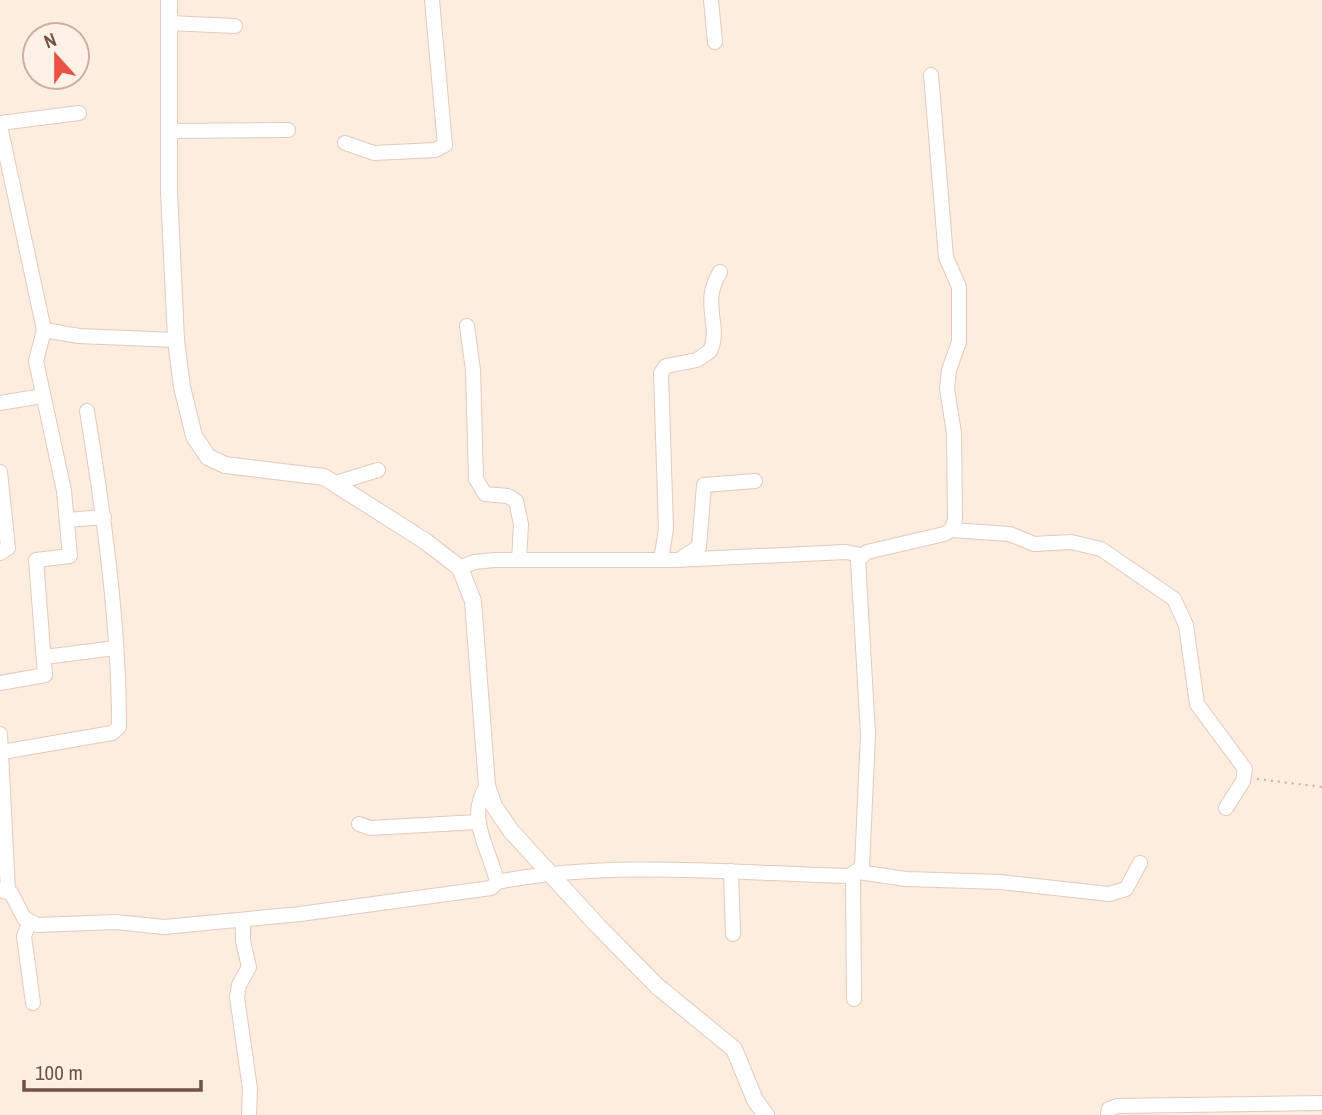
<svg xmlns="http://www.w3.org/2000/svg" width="1322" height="1115" font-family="'Archivo Narrow',sans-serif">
	<rect width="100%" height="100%" fill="#fceddf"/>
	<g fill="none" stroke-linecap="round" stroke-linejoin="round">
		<!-- minor casing -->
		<g stroke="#e2cabf" stroke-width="16">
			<g id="minor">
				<path d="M711 0 715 42"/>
				<path d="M169 23 235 26"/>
				<path d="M0 123 79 113"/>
				<path d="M0 126 44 330 79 336 176 340"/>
				<path d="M169 131 288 130"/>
				<path d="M345 143 374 153 435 150 445 145 432 0"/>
				<path d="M467 326 473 370 476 479 485 494 508 496 516 501 521 524 519 560"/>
				<path d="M0 403 42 396"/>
				<path d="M0 472 8 548 0 553"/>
				<path d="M336 483 378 470"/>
				<path d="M67 520 104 517"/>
				<path d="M951 530 1010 534 1034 544 1071 542 1101 549 1174 599 1186 625 1197 704 1245 769 1243 781 1226 808"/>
				<path d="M683 557 699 547 704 485 755 481"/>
				<path d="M661 560 666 529 661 373 666 366 697 360 710 351C722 326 700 304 720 272"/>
				<path d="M460 568 474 562 494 560H676L846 552 861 555"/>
				<path d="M45 657 115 648"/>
				<path d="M0 683 45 675 36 560 70 556 64 491 36 361 44 330"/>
				<path d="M0 734 8 891"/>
				<path d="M2 752 112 733 119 727C119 622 104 516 87 411"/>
				<path d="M359 824 370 828 478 822"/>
				<path d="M731 871 733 934"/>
				<path d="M858 872 906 879 1000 882 1109 894 1126 889 1140 863"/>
				<path d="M853 874 854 999"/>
				<path d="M497 882C612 860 732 873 849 876L862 867 868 734 858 560 867 552 944 534 951 530 955 520 954 433 947 389 949 370 959 342V287L946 257 931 75"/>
				<path d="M0 890 11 893 24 918 37 925 116 922 164 927 300 914 491 888 497 882C490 849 465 818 487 786"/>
				<path d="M243 920V941L249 967 239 985 237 997 250 1089 249 1115"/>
				<path d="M29 923 24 936 33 1003"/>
				<path d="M1108 1115 1109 1109 1117 1106 1322 1103"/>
			</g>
		</g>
		<!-- tertiary casing -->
		<g stroke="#e2cabf" stroke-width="18">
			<path id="tertiary" d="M169 0V191L176 340 182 387 194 436 208 457 225 465 324 477 425 541 460 568 473 601 487 786 494 806 511 831 598 926 657 986 734 1049 755 1100 766 1115"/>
		</g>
		<!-- path -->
		<path stroke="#d6a99b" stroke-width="2" stroke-dasharray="2 5" stroke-linecap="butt" d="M1257 779 1322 787"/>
		<!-- minor -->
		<use href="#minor" stroke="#fff" stroke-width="14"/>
		<!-- tertiary -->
		<use href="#tertiary" stroke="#fff" stroke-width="16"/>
	</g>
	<!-- north arrow -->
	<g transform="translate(56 56) rotate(339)"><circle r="33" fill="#fff1e6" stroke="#c7b1a6" stroke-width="2"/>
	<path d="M0-5L12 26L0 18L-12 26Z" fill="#e85143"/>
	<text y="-10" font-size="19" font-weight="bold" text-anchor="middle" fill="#725147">N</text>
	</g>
	<!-- scale -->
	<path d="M24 1080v10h177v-10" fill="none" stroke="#725147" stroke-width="3.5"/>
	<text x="35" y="1080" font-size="21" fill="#725147" stroke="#fff1e6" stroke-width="5" paint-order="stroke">100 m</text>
</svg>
